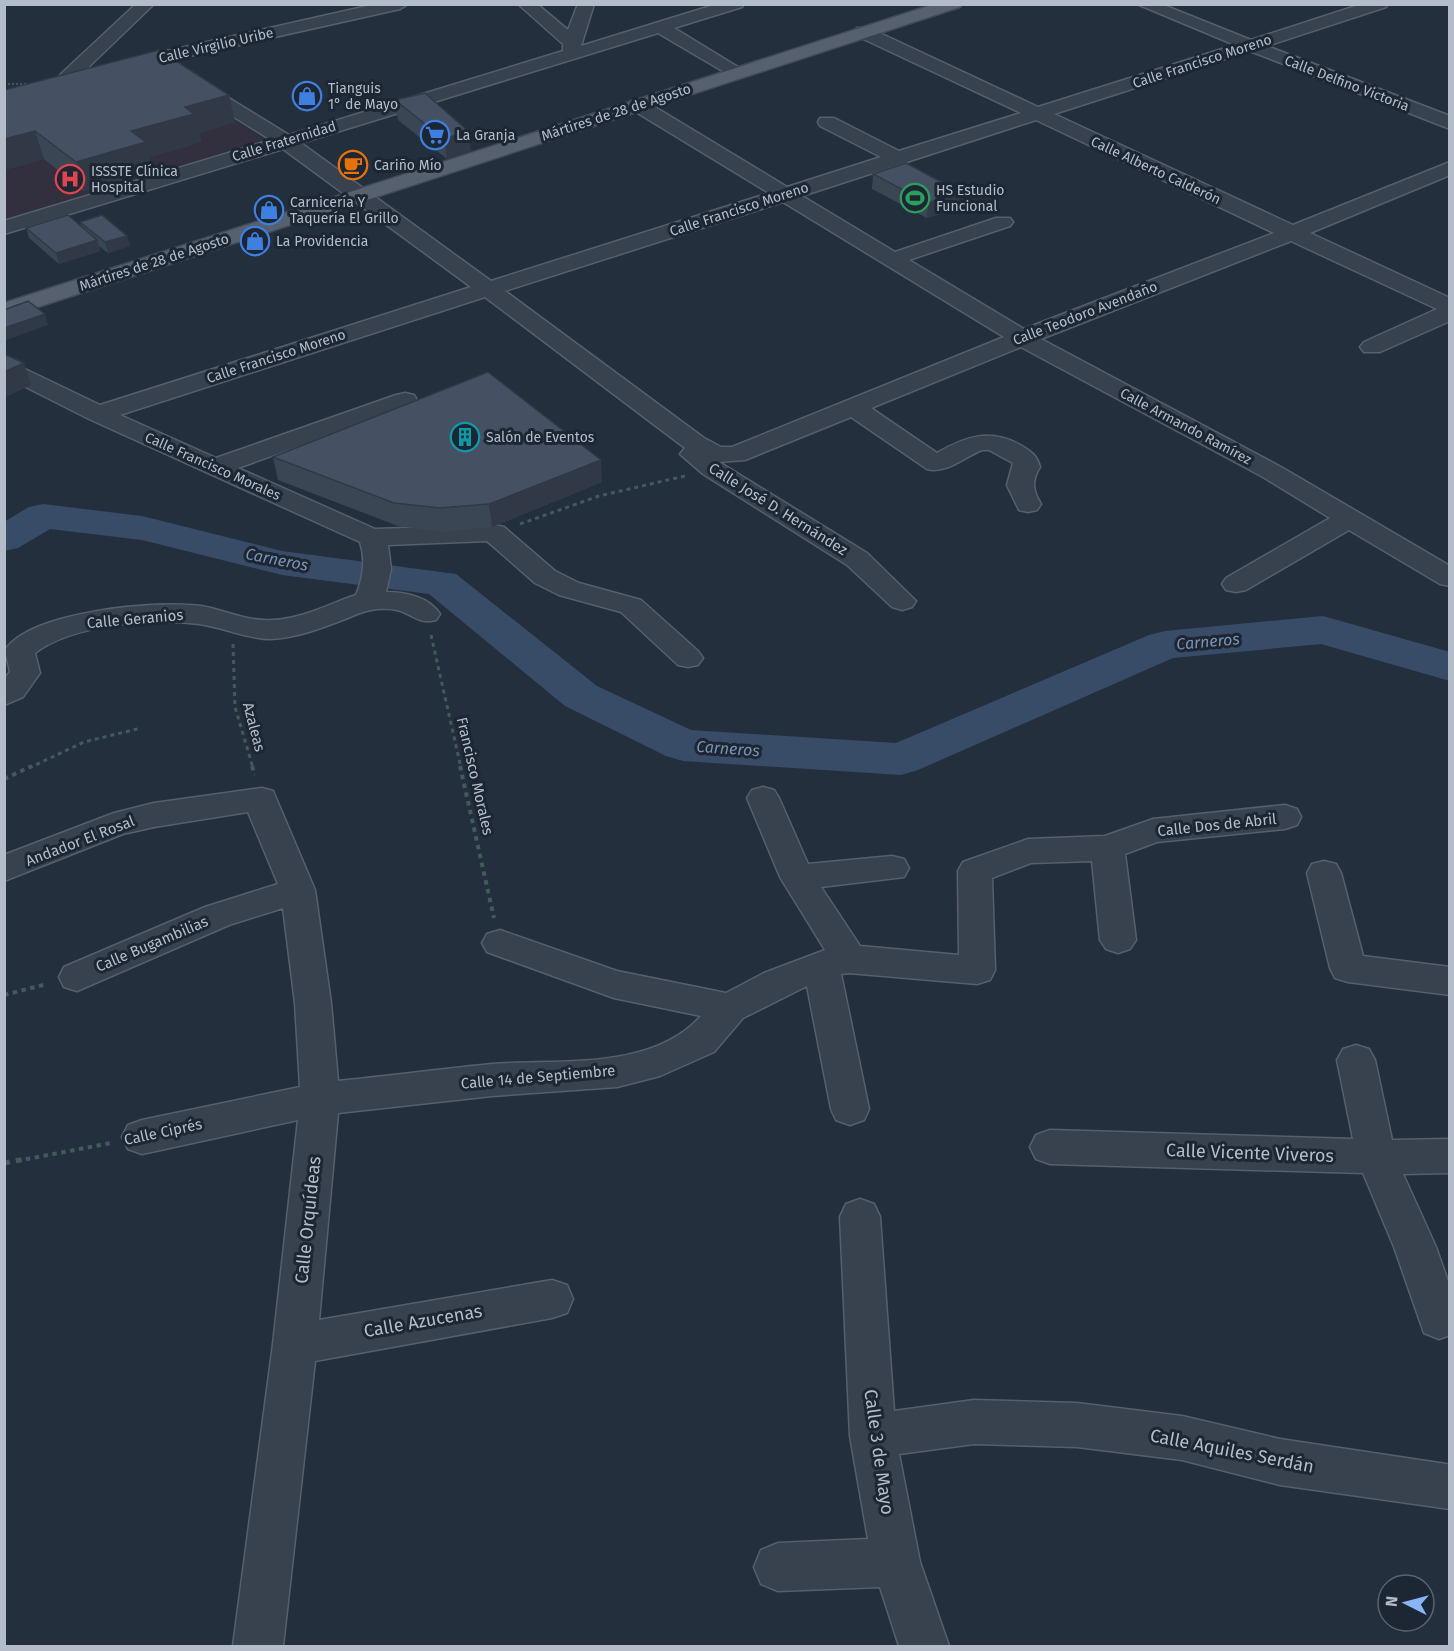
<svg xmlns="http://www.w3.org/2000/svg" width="1454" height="1651" font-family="'Fira Sans',sans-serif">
	<rect width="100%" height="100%" fill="#242f3e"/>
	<!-- medical -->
	<path fill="#32303f" d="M149 66 266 140 5 219 4 99Z"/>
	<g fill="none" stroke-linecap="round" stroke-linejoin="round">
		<!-- river -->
		<path fill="#394c67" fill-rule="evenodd" d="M43 504 142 516 282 551 456 574 597 686 691 730 896 743 1149 635 1165 631 1323 616 1450 652V681L1321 644 1173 658 918 770 901 775 683 761 666 756 565 706 429 594 282 575 142 540 50 529 18 548 4 551V522L29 507Z"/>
		<!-- minor casing -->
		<g stroke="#565f6c" stroke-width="3">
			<g id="minor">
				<path d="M136 4H154L74 81H62L59 77 62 73Z"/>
				<path d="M376 4H408L400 9 127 70 118 65 127 60Z"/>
				<path d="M518 4H537L568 30 578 4H594L581 46 717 4H744L742 7 674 28 746 72 743 76H731L658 33 301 143 491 281 769 193 631 109 629 105 631 101H645L787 187 881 157 820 126 818 122 820 118H834L899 151 1021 113 857 36 855 32 857 28H869L1038 107 1235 45 1137 4H1161L1251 40 1362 4H1388L1386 7 1267 46 1450 116V129L1250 51 1054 114 1293 225 1450 162V175L1310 233 1450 298V321L1380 352H1364L1360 347 1364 342 1437 309 1291 241 1041 339 1281 467 1450 566V586L1440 584 1349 530 1246 590 1236 592 1226 590 1222 584 1226 578 1330 518 1263 477 1021 347 871 408 937 453C966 436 991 428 1022 446 1032 452 1037 456 1040 467 1031 481 1033 491 1041 504L1037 510 1028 512 1019 510 1007 485 1013 463 989 450H982C964 457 947 474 927 469L851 417 745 460 719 462 867 553 916 601 912 607 902 610 892 607 847 565 703 474 680 454 685 448 485 297 120 415 216 458 396 395 405 393 414 395 417 400 414 405 238 468 375 529 494 525 504 527 555 571 579 583 641 600 698 651 703 658 698 665 688 667 678 665 621 612 559 595 535 583 487 541 388 545 391 569 386 592C406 592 429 597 440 614L436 620C420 624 416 617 403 612 394 608 380 608 371 610 363 611 353 616 345 619 322 628 296 638 271 639 246 639 223 627 199 624 153 618 73 624 35 653L40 673 23 697 4 705V679L10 672 5 650C31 611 158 600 201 606 225 610 248 622 273 620 302 619 329 604 356 595 363 578 366 560 360 542L89 419 4 376V359L100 405 471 287 283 149 4 234V221L271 140 189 89 186 85 189 81H201L289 135 563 51V44ZM1036 120 1274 233 1024 329 909 260 1010 226 1013 222 1010 218H996L895 252 802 196ZM783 202 1004 337 732 447H721L704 438 505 291Z"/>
				<path d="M763 787 774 790 779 798 808 864 892 856 904 859 909 868 904 877 821 887 860 946 959 955 958 871 963 862 1028 839 1105 836 1153 819 1285 805 1297 809 1301 817 1297 825 1285 829 1157 842 1125 854 1136 940 1130 949 1118 953 1106 949 1100 940 1092 861 1031 863 992 878 995 970 990 980 977 984 849 973 841 974 869 1109 864 1120 850 1125 836 1120 831 1109 807 986 743 1018 714 1052 660 1076 617 1087 492 1096 338 1113 319 1320 552 1280 567 1285 573 1299 567 1313 552 1318 315 1361 283 1646H233L273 1344 298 1120 142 1154 128 1149 122 1137 128 1125 142 1120 300 1087 295 1003 283 908 229 925 77 991 64 987 59 977 64 967 205 907 278 884 248 812 154 827 123 834 4 881V855L114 813 154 803 262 788 273 791 315 890 331 1003 338 1081C389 1076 441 1069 492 1064 559 1059 652 1071 701 1016L614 998 487 952 482 943 487 934 500 930 617 971 726 993 764 973 825 950 780 877 747 798 752 790Z"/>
				<path d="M1324 861 1336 864 1341 873 1363 956 1450 967V995L1348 982 1335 978 1330 968 1307 873 1312 864Z"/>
				<path d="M1356 1045 1369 1049 1375 1060 1392 1140 1450 1139V1173L1403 1174 1436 1247 1450 1287V1335L1439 1339 1424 1333 1394 1247 1363 1173 1050 1164 1036 1159 1030 1147 1036 1135 1050 1130 1353 1139 1337 1060 1343 1049Z"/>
				<path d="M860 1199 874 1204 880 1217 894 1411 974 1400 1077 1403 1182 1416 1280 1439 1446 1464 1450 1465V1509L1280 1485 1182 1460 1077 1447 974 1444 899 1454 920 1562 949 1646H899L880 1587 778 1591 761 1584 754 1567 761 1550 778 1543 868 1539 850 1436 840 1217 846 1204Z"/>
			</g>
		</g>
		<!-- major casing -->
		<g stroke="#414a57" stroke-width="3">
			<path id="major" d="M935 4H962L960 7 4 318V303Z"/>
		</g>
		<!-- path-far3 -->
		<path stroke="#44595c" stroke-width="2" stroke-dasharray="2 2" stroke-linecap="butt" d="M4 84H31"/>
		<!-- path-far2 -->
		<g stroke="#44595c" stroke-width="3" stroke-dasharray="4 4" stroke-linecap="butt">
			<path d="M520 524 599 496 685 476"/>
			<path d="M431 635 461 768"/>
			<path d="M233 644 235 707 253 768"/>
			<path d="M29 768 84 742 141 728"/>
		</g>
		<!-- path-far1 -->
		<g stroke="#44595c" stroke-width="4" stroke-dasharray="4.5 4.5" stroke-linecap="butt">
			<path d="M252 766 255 775"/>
			<path d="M460 766 494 918"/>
			<path d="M4 779 32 766"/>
			<path d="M4 995 47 984"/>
			<path d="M17 1161 111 1143"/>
		</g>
		<!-- path -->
		<path stroke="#44595c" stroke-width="5" stroke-dasharray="6 6" stroke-linecap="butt" d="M4 1163 25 1159"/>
		<!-- minor -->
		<use href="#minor" fill="#38414e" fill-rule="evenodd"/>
		<!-- major -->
		<use href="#major" fill="#56606e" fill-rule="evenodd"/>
	</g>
	<!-- wall -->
	<g fill="#3b4654">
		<path d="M4 90 235 122 199 133 201 142 150 157 153 171 84 191 44 159 4 170Z"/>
		<path d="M395 100 471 151 447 159 398 120Z"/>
		<path d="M873 174 959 207 927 218 872 189Z"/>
		<path d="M80 222 130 246 108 253 99 246 100 251 59 264 29 238 26 228 82 227Z"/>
		<path d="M273 457 602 482 492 527 444 532 398 526 278 480Z"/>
	</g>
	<!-- shaded-wall -->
	<g fill="#303945">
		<path d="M229 95 235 122 199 133 201 142 150 157 153 171 84 191 76 162 131 131 185 107Z"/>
		<path d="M35 131 44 159 4 170V139Z"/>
		<path d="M468 131 471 151 447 159 444 139Z"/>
		<path d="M960 192 959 207 927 218 928 203Z"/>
		<path d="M127 236 130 246 108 253 105 242Z"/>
		<path d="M97 240 100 251 59 264 56 253Z"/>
		<path d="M45 314 48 325 4 341V328Z"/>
		<path d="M24 363 31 385 4 398V372Z"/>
		<path d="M601 460 602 482 492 527 489 504Z"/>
	</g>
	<!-- building -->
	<g fill="#455162" stroke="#303945" stroke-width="1.5">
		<path d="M159 50 229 95 185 107 194 114 131 131 146 142 76 162 35 131 4 139V90Z"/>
		<path d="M425 93 468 131 444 139 395 100Z"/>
		<path d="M906 163 960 192 928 203 873 174Z"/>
		<path d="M68 215 97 240 56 253 26 228Z"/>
		<path d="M102 215 127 236 105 242 80 222Z"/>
		<path d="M28 301 45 314 4 328V310Z"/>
		<path d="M4 354 24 363 4 372Z"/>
		<path d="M488 372 601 460 489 504 440 508 394 503 273 457Z"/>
	</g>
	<!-- icons -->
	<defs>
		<g id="shop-ring" transform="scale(1.5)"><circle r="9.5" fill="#1d2633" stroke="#3f7fe0" stroke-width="1.5"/><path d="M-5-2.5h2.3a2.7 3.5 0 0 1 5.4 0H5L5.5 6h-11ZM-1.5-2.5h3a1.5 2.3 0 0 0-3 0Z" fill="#3f7fe0"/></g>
		<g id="supermarket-ring" transform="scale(1.5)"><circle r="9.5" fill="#1d2633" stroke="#3f7fe0" stroke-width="1.5"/><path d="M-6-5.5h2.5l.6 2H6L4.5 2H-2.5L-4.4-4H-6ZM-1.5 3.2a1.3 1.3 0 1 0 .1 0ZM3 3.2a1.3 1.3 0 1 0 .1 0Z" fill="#3f7fe0"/></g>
		<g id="cafe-ring" transform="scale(1.5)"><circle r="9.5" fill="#1d2633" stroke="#e8710a" stroke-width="1.5"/><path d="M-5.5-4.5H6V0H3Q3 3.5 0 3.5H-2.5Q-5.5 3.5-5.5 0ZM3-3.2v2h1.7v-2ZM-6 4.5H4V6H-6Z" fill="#e8710a"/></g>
		<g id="hospital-ring" transform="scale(1.5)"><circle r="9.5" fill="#1d2633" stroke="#e0444e" stroke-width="1.5"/><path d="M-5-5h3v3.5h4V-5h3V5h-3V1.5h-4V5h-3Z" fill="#e0444e"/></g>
		<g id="stadium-ring" transform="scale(1.5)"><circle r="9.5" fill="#1d2633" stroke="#2e9e5b" stroke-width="1.5"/><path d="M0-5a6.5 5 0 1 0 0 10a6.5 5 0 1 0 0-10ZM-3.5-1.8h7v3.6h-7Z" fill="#2e9e5b"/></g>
		<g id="building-ring" transform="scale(1.5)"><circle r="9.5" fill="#1d2633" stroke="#0f9aa8" stroke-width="1.5"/><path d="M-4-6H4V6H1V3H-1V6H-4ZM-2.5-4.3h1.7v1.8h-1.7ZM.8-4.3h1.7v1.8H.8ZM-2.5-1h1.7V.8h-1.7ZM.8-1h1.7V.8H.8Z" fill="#0f9aa8"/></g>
	</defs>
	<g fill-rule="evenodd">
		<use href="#shop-ring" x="307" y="96"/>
		<use href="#supermarket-ring" x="435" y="135"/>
		<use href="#cafe-ring" x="353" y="165"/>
		<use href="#hospital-ring" x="70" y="179"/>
		<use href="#stadium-ring" x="915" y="198"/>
		<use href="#shop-ring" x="269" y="210"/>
		<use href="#shop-ring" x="255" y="241"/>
		<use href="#building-ring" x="465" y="437"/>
	</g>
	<g text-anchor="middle" stroke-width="6" stroke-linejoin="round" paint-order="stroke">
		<!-- far-street labels -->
		<g font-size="14" fill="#b4bcc9" stroke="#1d2633">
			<text transform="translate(216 45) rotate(-13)" y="5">Calle Virgilio Uribe</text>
			<text transform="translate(1202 61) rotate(-18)" y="5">Calle Francisco Moreno</text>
			<text transform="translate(1347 83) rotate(21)" y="5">Calle Delfino Victoria</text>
			<text transform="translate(616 112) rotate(-18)" y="5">Mártires de 28 de Agosto</text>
			<text transform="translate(284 141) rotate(-17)" y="5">Calle Fraternidad</text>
			<text transform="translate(1156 170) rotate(25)" y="5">Calle Alberto Calderón</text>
			<text transform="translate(739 209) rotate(-18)" y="5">Calle Francisco Moreno</text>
			<text transform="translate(154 262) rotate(-18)" y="5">Mártires de 28 de Agosto</text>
			<text transform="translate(1085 313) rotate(-21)" y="5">Calle Teodoro Avendaño</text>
			<text transform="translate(276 356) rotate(-18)" y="5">Calle Francisco Moreno</text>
			<text transform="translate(1186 426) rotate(28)" y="5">Calle Armando Ramírez</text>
			<text transform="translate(213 466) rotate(24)" y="5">Calle Francisco Morales</text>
		</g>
		<!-- far-poi labels -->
		<g font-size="14" fill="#b4bcc9" stroke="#1d2633" text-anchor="start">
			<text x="328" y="93">Tianguis<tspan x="328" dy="16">1° de Mayo</tspan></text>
			<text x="456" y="140">La Granja</text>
			<text x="374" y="170">Cariño Mío</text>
			<text x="91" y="176">ISSSTE Clínica<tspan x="91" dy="16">Hospital</tspan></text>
			<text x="936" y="195">HS Estudio<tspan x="936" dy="16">Funcional</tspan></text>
			<text x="290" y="207">Carnicería Y<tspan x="290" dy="16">Taquería El Grillo</tspan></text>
			<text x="276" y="246">La Providencia</text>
			<text x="486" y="442">Salón de Eventos</text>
		</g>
		<!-- street labels -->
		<g font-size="15" fill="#b4bcc9" stroke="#1d2633">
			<text transform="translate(778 509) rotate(32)" y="5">Calle José D. Hernández</text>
			<text transform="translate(135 619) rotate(-5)" y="5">Calle Geranios</text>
			<text transform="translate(254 727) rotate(75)" y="5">Azaleas</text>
			<text transform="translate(475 776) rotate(77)" y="5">Francisco Morales</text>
			<text transform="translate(1217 825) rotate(-6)" y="5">Calle Dos de Abril</text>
			<text transform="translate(80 841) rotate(-21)" y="5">Andador El Rosal</text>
			<text transform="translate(152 944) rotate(-23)" y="5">Calle Bugambilias</text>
			<text transform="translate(538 1077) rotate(-5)" y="5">Calle 14 de Septiembre</text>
			<text transform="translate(163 1132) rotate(-12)" y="5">Calle Ciprés</text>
		</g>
		<!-- water labels -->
		<g font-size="16" font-style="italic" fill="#7c92b1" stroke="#1d2633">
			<text transform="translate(277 559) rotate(11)" y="6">Carneros</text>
			<text transform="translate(1208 641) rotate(-5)" y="6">Carneros</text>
			<text transform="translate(728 748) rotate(4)" y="6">Carneros</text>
		</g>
		<!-- near-street labels -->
		<g font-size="18" fill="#b4bcc9" stroke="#1d2633">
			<text transform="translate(1250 1153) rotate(2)" y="6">Calle Vicente Viveros</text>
			<text transform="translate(308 1220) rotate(-84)" y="6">Calle Orquídeas</text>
			<text transform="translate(423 1321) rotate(-10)" y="6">Calle Azucenas</text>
			<text transform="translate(1232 1451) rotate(11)" y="6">Calle Aquiles Serdán</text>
			<text transform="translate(879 1452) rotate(82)" y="6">Calle 3 de Mayo</text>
		</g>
	</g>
	<!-- border -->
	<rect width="1454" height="1651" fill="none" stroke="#b4bcc9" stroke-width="12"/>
	<!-- north arrow -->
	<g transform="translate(1406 1603) rotate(276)"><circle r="28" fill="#1d2633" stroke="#59626f" stroke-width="1.5"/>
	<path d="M0-4.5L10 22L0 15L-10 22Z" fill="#8ab4f8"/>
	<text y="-9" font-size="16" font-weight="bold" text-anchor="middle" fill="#b4bcc9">N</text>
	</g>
</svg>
